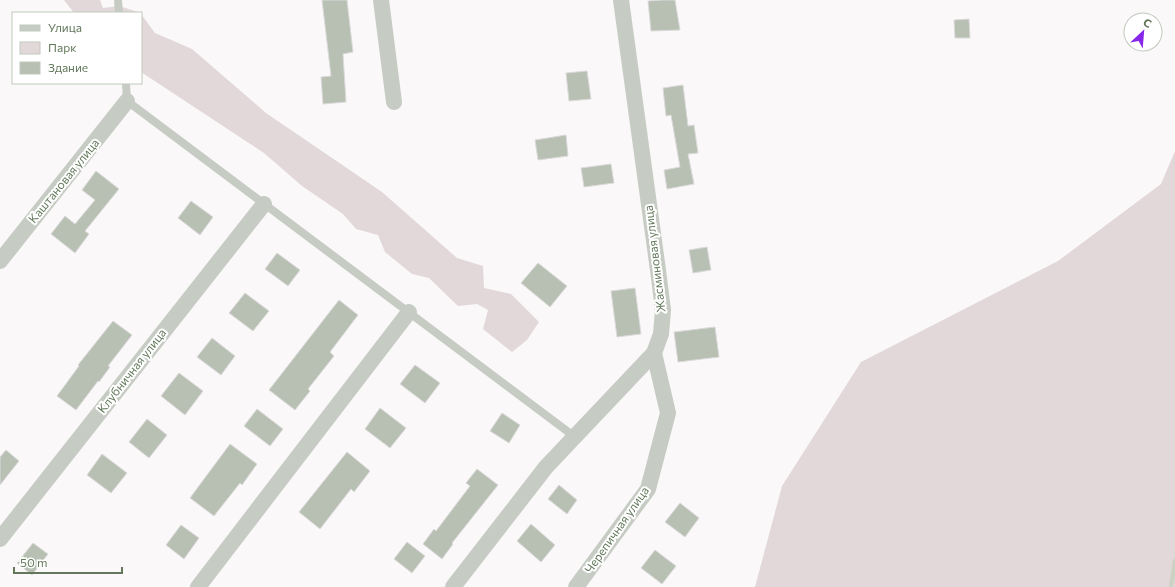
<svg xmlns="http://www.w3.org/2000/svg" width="1175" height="587" font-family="Commissioner,sans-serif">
	<rect width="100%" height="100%" fill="#faf8f9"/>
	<!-- green -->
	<g fill="#e2d8da">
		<path d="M64 0H100L103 8 119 6 141 13H74Z"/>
		<path d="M141 14 155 33 192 49 266 113 382 192 457 258 483 266 484 288 511 294 539 322 527 340 512 352 483 329 488 310 477 304 458 306 429 278 412 274 385 252 378 235 356 229 343 214 302 186 264 153 141 72Z"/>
		<path d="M1175 151V587H755L782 486 861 362 1058 261 1161 184Z"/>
	</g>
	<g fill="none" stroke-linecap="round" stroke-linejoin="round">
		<!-- stream -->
		<path stroke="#ccd3c5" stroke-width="4.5" d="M1171 587 1175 561"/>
	</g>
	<!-- building -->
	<g fill="#b7c0b2" stroke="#dcdadb">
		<path d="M322 0H347L353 52 343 54 346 102 323 104 321 77 331 76Z"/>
		<path d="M662 0H675L680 30 651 31 648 1Z"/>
		<path d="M969 19 970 38H955L954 20Z"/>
		<path d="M587 71 591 99 569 101 566 73Z"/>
		<path d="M683 85 688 126 694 125 698 153 688 154 694 184 667 189 664 170 680 167 671 115 666 116 663 88Z"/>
		<path d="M566 135 568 156 538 160 535 140Z"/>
		<path d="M611 164 614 183 584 187 581 168Z"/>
		<path d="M96 171 119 189 85 231 89 234 75 253 51 234 65 216 75 224 95 200 82 190Z"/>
		<path d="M191 201 213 217 200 235 178 218Z"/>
		<path d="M707 247 711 270 693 273 689 250Z"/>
		<path d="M277 253 300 270 288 286 265 269Z"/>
		<path d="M538 263 567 286 550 307 521 283Z"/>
		<path d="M635 288 641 334 617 337 611 291Z"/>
		<path d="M245 293 269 311 253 331 229 313Z"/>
		<path d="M339 300 358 315 330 352 334 356 308 389 310 391 295 410 269 390Z"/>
		<path d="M113 321 132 335 108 366 110 367 99 382 98 381 76 410 57 396 79 366 78 365Z"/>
		<path d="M715 327 719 357 678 362 674 332Z"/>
		<path d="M212 338 235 356 221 375 197 357Z"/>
		<path d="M415 365 440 383 425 403 400 384Z"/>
		<path d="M179 373 203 391 185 415 161 396Z"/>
		<path d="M380 408 406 428 390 448 365 429Z"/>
		<path d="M257 409 283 429 270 446 244 426Z"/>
		<path d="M502 413 520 425 509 443 490 431Z"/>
		<path d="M147 419 167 435 149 458 129 442Z"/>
		<path d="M230 444 257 464 242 485 240 483 214 516 190 498Z"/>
		<path d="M6 450 19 461 0 485V457Z"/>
		<path d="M347 452 370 471 354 492 351 489 320 529 299 512Z"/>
		<path d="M102 454 127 473 111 493 87 475Z"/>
		<path d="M477 469 498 485 452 543 453 544 442 559 423 544 434 529 436 531 470 486 466 483Z"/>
		<path d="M559 485 577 500 567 514 548 499Z"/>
		<path d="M680 503 699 518 685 537 665 522Z"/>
		<path d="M531 524 555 545 541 562 517 541Z"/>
		<path d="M181 525 199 538 184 559 166 545Z"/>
		<path d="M407 542 425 556 412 573 394 559Z"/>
		<path d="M33 543 48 554 32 575 17 563Z"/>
		<path d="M655 550 676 566 662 584 641 568Z"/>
	</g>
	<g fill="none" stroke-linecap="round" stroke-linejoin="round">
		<!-- service -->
		<g stroke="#c6ccc3" stroke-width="8">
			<path d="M118 0 119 13"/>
			<path d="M126 83 127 101 575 437"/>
		</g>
		<!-- minor -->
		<g stroke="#c6ccc3" stroke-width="16">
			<path d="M381 0 394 102"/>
			<path d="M0 261 127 101"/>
			<path d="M0 539 264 204"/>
			<path d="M198 587 409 312"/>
			<path d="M453 587 546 467 654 353 661 334 663 310 658 270 621 0"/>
			<path d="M576 587 648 489 668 413 654 353"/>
		</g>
	</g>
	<g text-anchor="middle" stroke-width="4" stroke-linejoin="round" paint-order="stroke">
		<!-- street labels -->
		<g font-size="12" fill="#63785b" stroke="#fff">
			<text transform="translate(64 181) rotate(-51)" y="4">Каштановая улица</text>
			<text transform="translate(655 259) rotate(-97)" y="4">Жасминовая улица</text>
			<text transform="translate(132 371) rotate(-52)" y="4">Клубничная улица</text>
			<text transform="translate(617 530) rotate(-55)" y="4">Черепичная улица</text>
		</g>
	</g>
	<!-- legend -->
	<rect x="12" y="12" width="130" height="72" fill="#ffffff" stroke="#c1c9bd"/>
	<rect x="20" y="25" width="20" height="6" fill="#c6ccc3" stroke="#c1c9bd"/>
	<text x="48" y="32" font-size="12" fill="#63785b">Улица</text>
	<rect x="20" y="42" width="20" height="12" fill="#e2d8da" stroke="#c1c9bd"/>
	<text x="48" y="52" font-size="12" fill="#63785b">Парк</text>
	<rect x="20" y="62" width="20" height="12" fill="#b7c0b2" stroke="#c1c9bd"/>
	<text x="48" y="72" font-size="12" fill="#63785b">Здание</text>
	<!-- north arrow -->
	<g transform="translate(1143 32) rotate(26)"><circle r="19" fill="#ffffff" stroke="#c1c9bd"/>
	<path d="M0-3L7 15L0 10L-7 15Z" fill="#8727ea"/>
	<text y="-6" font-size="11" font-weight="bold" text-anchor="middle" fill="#63785b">С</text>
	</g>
	<!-- scale -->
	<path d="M14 567v6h108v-6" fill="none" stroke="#63785b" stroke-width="2"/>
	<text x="20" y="567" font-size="12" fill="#63785b" stroke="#ffffff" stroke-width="3" paint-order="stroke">50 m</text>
</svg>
